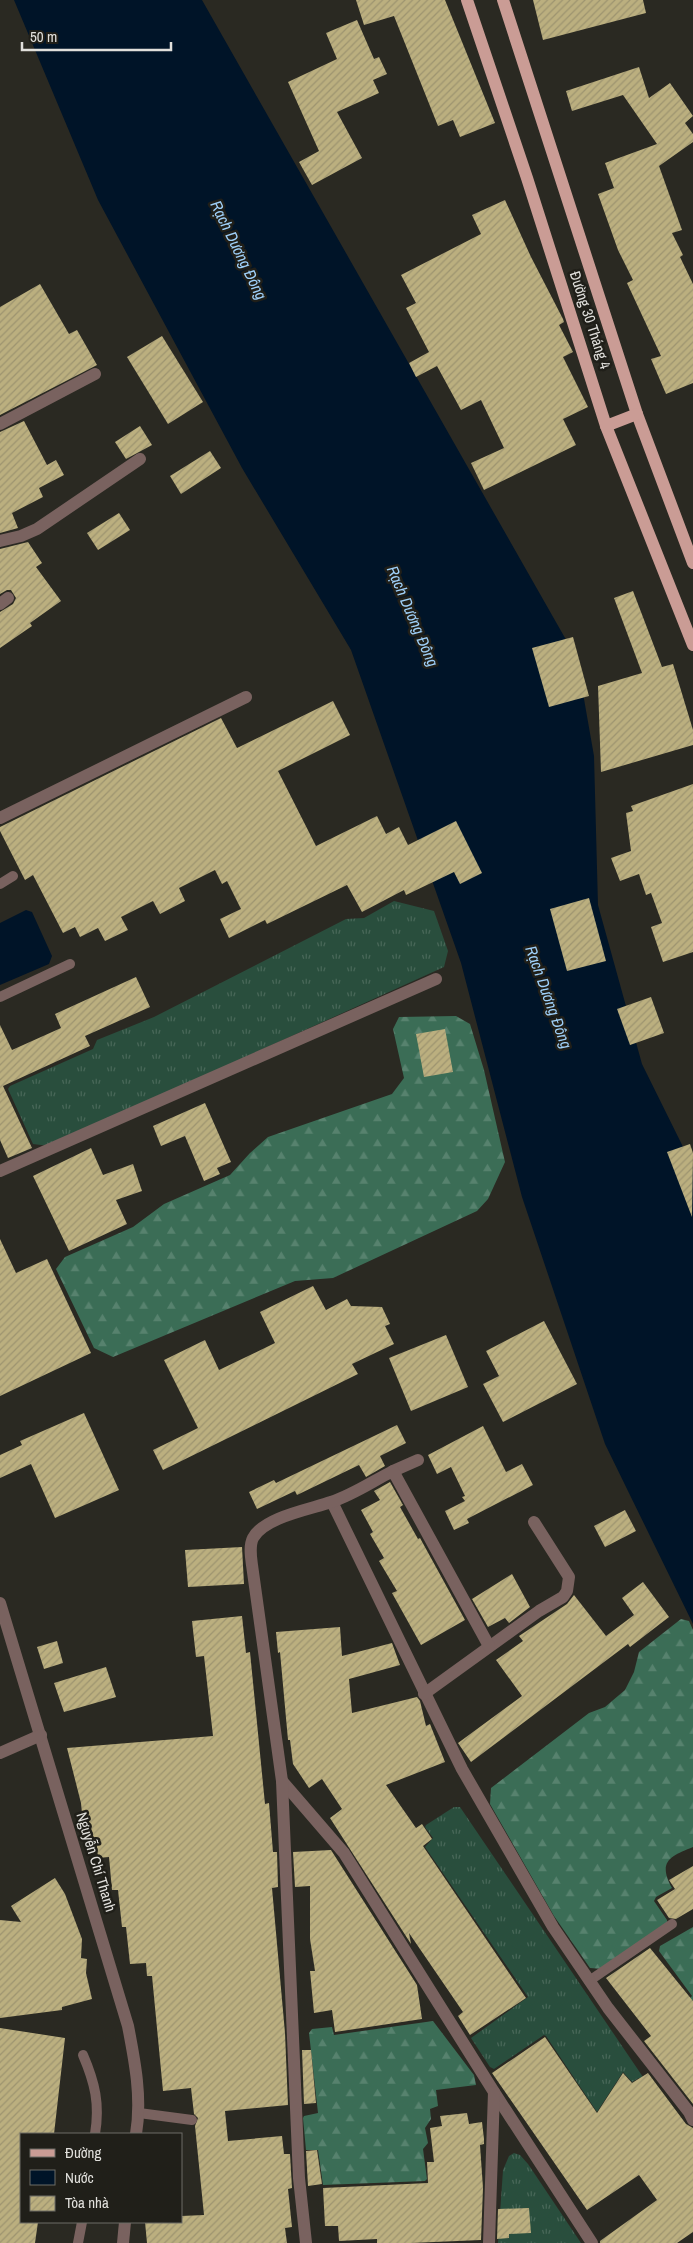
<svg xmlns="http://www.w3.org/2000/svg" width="693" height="2243" font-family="'Archivo Narrow',sans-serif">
	<defs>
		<pattern id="grass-tufts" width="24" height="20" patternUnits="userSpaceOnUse" patternTransform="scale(1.25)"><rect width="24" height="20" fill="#294e3d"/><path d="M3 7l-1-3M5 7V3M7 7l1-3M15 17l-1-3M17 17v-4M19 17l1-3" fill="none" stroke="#486758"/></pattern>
		<pattern id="forest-firs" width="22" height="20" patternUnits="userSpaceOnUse" patternTransform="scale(1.25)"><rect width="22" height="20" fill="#3b6d56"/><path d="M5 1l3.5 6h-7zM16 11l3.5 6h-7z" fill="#57826e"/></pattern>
		<pattern id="building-hatch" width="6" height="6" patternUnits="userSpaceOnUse" patternTransform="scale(1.25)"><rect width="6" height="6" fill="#bbaf7f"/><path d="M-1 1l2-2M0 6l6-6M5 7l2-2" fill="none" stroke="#9d9470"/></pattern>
	</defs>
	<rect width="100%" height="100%" fill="#2a2922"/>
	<!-- grass -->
	<g fill="url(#grass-tufts)">
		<path d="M394 901 434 911 448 951 444 967 49 1146 33 1144 8 1089 10 1086 93 1049 97 1040 154 1017 346 919 364 918Z"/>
		<path d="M454 1807H460L645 2080 644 2081 639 2078 632 2082 623 2072 597 2112 546 2036 544 2035 494 2069 490 2067 471 2038 528 1997 425 1847 433 1838 425 1827 426 1825Z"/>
		<path d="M514 2153 520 2155 528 2164 581 2243H498L503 2170 509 2156Z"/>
	</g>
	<!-- forest -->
	<g fill="url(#forest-firs)">
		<path d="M456 1016 470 1024 484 1070 505 1162 488 1199 477 1211 333 1278 295 1281 113 1357 94 1348 56 1269 65 1257 133 1227 164 1204 230 1175 250 1153 268 1137 392 1094 404 1078 393 1029 399 1017Z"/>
		<path d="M681 1619 689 1621 693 1630V1847C671 1856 657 1861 672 1888L656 1897 654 1901 667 1920V1924L603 1969 590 1968 554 1916 490 1804 491 1788 589 1713 605 1707 625 1690 634 1672 639 1652Z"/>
		<path d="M693 1927V2001L690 1998 692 1996 659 1951 660 1946Z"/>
		<path d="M433 2021 474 2075 476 2085 436 2090 438 2106 430 2109 431 2119 425 2128 428 2143 423 2149 427 2179 425 2181 323 2185 318 2150H306L303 2118 304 2116 318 2113 309 2033 312 2029 332 2027 334 2035Z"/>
	</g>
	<!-- water -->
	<g fill="#001428">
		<path d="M14 0H202L577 659 594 756 598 905 642 1064 693 1167V1624L605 1444 522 1197 461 963 351 650 242 468 98 200Z"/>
		<path d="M26 910 32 912 52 956 49 964 0 985V923Z"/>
	</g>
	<!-- building -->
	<g fill="url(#building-hatch)">
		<path d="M356 0H445L495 123 460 137 453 120 438 126 394 16 364 25Z"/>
		<path d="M533 0H643L646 13 543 40Z"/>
		<path d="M357 20 374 59 379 57 387 74 373 80 379 93 337 112 362 158 312 185 299 162 319 151 288 82 337 59 326 33Z"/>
		<path d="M639 67 649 98 670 83 693 116 685 123 693 134V142L659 166 682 230 672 233 683 255 680 257 693 284V383L666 394 651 359 661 356 627 283 633 280 618 250 598 194 614 188 605 163 657 144 623 95 572 111 566 91Z"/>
		<path d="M505 200 531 257 563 319 564 322 559 325 573 352 563 357 588 407 563 419 576 445 484 490 471 463 504 448 481 400 461 410 437 366 416 377 409 363 429 352 406 308 416 303 401 275 481 234 472 215Z"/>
		<path d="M40 284 69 334 77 330 97 365 0 415V307Z"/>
		<path d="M162 336 203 402 168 424 127 357Z"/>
		<path d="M24 421 47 465 56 460 64 475 39 488 43 497 12 513 18 528 0 533V432Z"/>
		<path d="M140 426 152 445 126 459 115 442Z"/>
		<path d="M210 451 221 468 181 494 170 476Z"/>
		<path d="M119 513 130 530 98 550 87 533Z"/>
		<path d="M28 542 42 563 36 567 61 601 30 623 32 626 0 648V612L13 604 16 598 11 590H7L0 594V549Z"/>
		<path d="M633 591 662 667 673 664 693 730V745L601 772 598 686 642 673 614 598Z"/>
		<path d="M573 637 589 696 549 707 532 648Z"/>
		<path d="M333 701 350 735 278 771 316 846 377 816 386 834 399 827 408 845 456 821 482 873 460 884 454 872 406 895 404 890 362 912 347 885 267 924 265 920 229 938 220 919 241 909 227 881 222 884 215 870 179 888 185 901 160 914 153 901 121 917 128 930 105 941 98 928 80 937 75 927 63 933 33 875 25 880 0 831V827L221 718 237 748Z"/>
		<path d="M693 784V952L663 962 651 927 662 923 651 893 646 895 639 874 620 881 611 858 631 851 626 813 633 811 631 806Z"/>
		<path d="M589 898 606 961 567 971 550 909Z"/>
		<path d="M136 977 150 1007 85 1036 90 1046 3 1086 32 1148 8 1158 0 1140V1025L12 1050 61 1028 55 1014Z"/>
		<path d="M651 997 664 1033 630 1045 617 1009Z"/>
		<path d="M445 1029 453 1072 424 1077 416 1034Z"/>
		<path d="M205 1103 231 1162 217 1168 220 1174 204 1181 185 1136 161 1146 153 1126Z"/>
		<path d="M690 1144 693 1153 692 1217 667 1152Z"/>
		<path d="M91 1148 103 1175 133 1164 142 1191 116 1200 127 1224 69 1251 33 1176Z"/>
		<path d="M0 1239 16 1273 47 1259 91 1353 0 1396Z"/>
		<path d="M313 1286 326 1310 347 1299 351 1306 382 1307 390 1324 385 1326 394 1344 352 1364 358 1374 163 1470 153 1450 198 1428 164 1360 205 1340 219 1370 275 1343 260 1312Z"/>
		<path d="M544 1321 577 1384 503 1422 483 1384 499 1376 486 1351Z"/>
		<path d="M446 1335 468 1387 411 1411 389 1358Z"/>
		<path d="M84 1413 119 1490 55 1518 31 1464 0 1478V1455L22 1445 20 1441Z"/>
		<path d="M397 1425 406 1443 380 1456 385 1466 366 1477 359 1465 297 1495 295 1491 257 1509 249 1492 274 1480 276 1483Z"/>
		<path d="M483 1426 506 1472 522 1464 533 1485 467 1519 469 1523 454 1530 445 1511 465 1501 462 1497 465 1496 451 1467 437 1474 428 1455Z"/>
		<path d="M390 1482 403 1505 400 1507 418 1539 420 1538 465 1620 421 1645 392 1593 397 1591 379 1561 384 1558 370 1534 373 1532 361 1510 380 1500 374 1491Z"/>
		<path d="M625 1510 636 1531 605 1547 594 1526Z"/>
		<path d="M242 1547 244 1584 188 1587 185 1550Z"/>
		<path d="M512 1574 530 1607 509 1623 505 1618 488 1627 472 1599Z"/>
		<path d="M643 1582 669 1617 630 1647 628 1644 471 1762 458 1743 522 1696 496 1660 523 1641 519 1636 567 1604 574 1595 606 1636 634 1615 622 1598Z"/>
		<path d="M242 1616 246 1653 250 1652 265 1804 269 1803 273 1852H277L278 1887 272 1888 285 2033 288 2105 225 2111 228 2141 282 2136 284 2154H290L292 2188 288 2189 292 2227 285 2228 287 2243H147L145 2222H181V2216L204 2215 195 2126 198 2118 194 2114 191 2088 163 2091 152 1976H147L146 1963 130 1964 126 1927H122L118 1890H112L109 1857 98 1858 96 1837 89 1838 87 1823 83 1824 81 1803 67 1748 213 1736 204 1656 196 1657 192 1621Z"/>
		<path d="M340 1627 342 1656 392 1643 400 1665 349 1679 352 1713 417 1697 420 1701 426 1726 430 1724 445 1762 386 1785 416 1828 422 1824 432 1839 423 1846 526 1998 470 2035 458 2016 463 2012 409 1933 411 1944 330 1818 342 1809 322 1779 309 1788 293 1764 290 1740H288L280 1652 278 1653 276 1632Z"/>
		<path d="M57 1641 63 1663 44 1669 37 1647Z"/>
		<path d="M106 1667 116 1697 64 1712 54 1683Z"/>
		<path d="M331 1850 417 1985 422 2019 335 2032 332 2010 314 2013 310 1971H315L310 1939V1886L295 1887 293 1852Z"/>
		<path d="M693 1866V1909L676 1919 669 1918 657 1900 675 1889 669 1880Z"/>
		<path d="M55 1878 65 1894 82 1939 81 1958 87 1959 86 1973 92 1999 62 2007V2010L0 2018V1920L21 1922 11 1906Z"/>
		<path d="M650 1948 693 2001V2104L644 2041 651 2036 606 1978Z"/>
		<path d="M0 2028 65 2038 54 2134H21V2222H38L35 2243H0Z"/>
		<path d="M545 2037 597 2113 623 2073 632 2083 648 2073 686 2124 693 2128V2232L677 2243H600V2241L657 2200 639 2175 587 2210 492 2073Z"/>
		<path d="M302 2050H311L316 2103 304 2104Z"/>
		<path d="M467 2113 469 2124 482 2122 484 2139V2144L480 2145 483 2188 481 2240 411 2243H377V2239L339 2241 338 2226H325L323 2188 428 2183 427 2162H434L430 2128 442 2126 440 2116Z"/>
		<path d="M317 2150 322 2184 308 2186 306 2151Z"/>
		<path d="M529 2208 531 2233 509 2234V2238L497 2239 498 2209Z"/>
	</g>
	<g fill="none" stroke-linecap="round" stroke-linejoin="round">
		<!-- lane -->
		<g stroke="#79625f" stroke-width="10">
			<path d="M0 884 13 876"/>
			<path d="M0 997 70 964"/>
			<path d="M589 1981 672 1924"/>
			<path d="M83 2055C95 2083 100 2104 95 2134"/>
			<path d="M139 2113 192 2120"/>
			<path d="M78 2243 82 2222"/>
		</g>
		<!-- street -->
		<g stroke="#79625f" stroke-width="12">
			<path d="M0 424 95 374"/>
			<path d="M0 541 21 536 37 529 140 459"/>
			<path d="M0 604 8 598"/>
			<path d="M0 818 246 697"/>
			<path d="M0 1171 436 979"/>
			<path d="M393 1471 418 1460"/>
			<path d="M332 1502 462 1769 553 1927 608 2008 689 2112 693 2120"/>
			<path d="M0 1603 128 2026C135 2062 142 2098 136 2134"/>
			<path d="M424 1694 539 1611 563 1597 567 1591 569 1577 534 1522"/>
			<path d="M0 1753 41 1735"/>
			<path d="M282 1781 344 1853 494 2092 592 2243"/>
			<path d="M123 2243 125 2222"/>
			<path d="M306 2243 299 2178 282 1781 252 1565C251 1557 249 1546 253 1538 264 1517 311 1509 331 1502 353 1495 373 1481 393 1471L489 1646"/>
			<path d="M489 2243 494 2092"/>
		</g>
		<!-- primary -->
		<g stroke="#ca9c95" stroke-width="12">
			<path d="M467 0 527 178 606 426 693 645"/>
			<path d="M503 0 637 414 693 563"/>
			<path d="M606 426 637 414"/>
		</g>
	</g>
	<g text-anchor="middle" stroke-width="5" stroke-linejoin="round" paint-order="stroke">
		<!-- street labels -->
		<g font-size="15" fill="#e1e0dc" stroke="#201f19">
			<text transform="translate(590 320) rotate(72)" y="5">Đường 30 Tháng 4</text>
			<text transform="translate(96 1862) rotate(73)" y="5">Nguyễn Chí Thanh</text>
		</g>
		<!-- water labels -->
		<g font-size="16" font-style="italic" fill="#9fd0f9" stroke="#201f19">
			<text transform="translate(239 250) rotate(64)" y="6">Rạch Dương Đông</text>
			<text transform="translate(413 616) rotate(67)" y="6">Rạch Dương Đông</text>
			<text transform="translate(549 997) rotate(70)" y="6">Rạch Dương Đông</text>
		</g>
	</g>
	<!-- legend -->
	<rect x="20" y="2133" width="162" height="90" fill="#201f19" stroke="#6d6c67"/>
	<rect x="30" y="2149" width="25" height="8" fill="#ca9c95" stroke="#6d6c67"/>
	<text x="65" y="2158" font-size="15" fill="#e1e0dc">Đường</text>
	<rect x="30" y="2170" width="25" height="15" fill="#001428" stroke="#6d6c67"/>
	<text x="65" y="2183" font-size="15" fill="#e1e0dc">Nước</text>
	<rect x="30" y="2196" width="25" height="15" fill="url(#building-hatch)" stroke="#6d6c67"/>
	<text x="65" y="2208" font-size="15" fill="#e1e0dc">Tòa nhà</text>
	<!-- scale -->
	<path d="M22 42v8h149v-8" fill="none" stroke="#e1e0dc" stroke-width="2.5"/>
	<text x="30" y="42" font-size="15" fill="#e1e0dc" stroke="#201f19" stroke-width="4" paint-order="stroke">50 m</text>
</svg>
